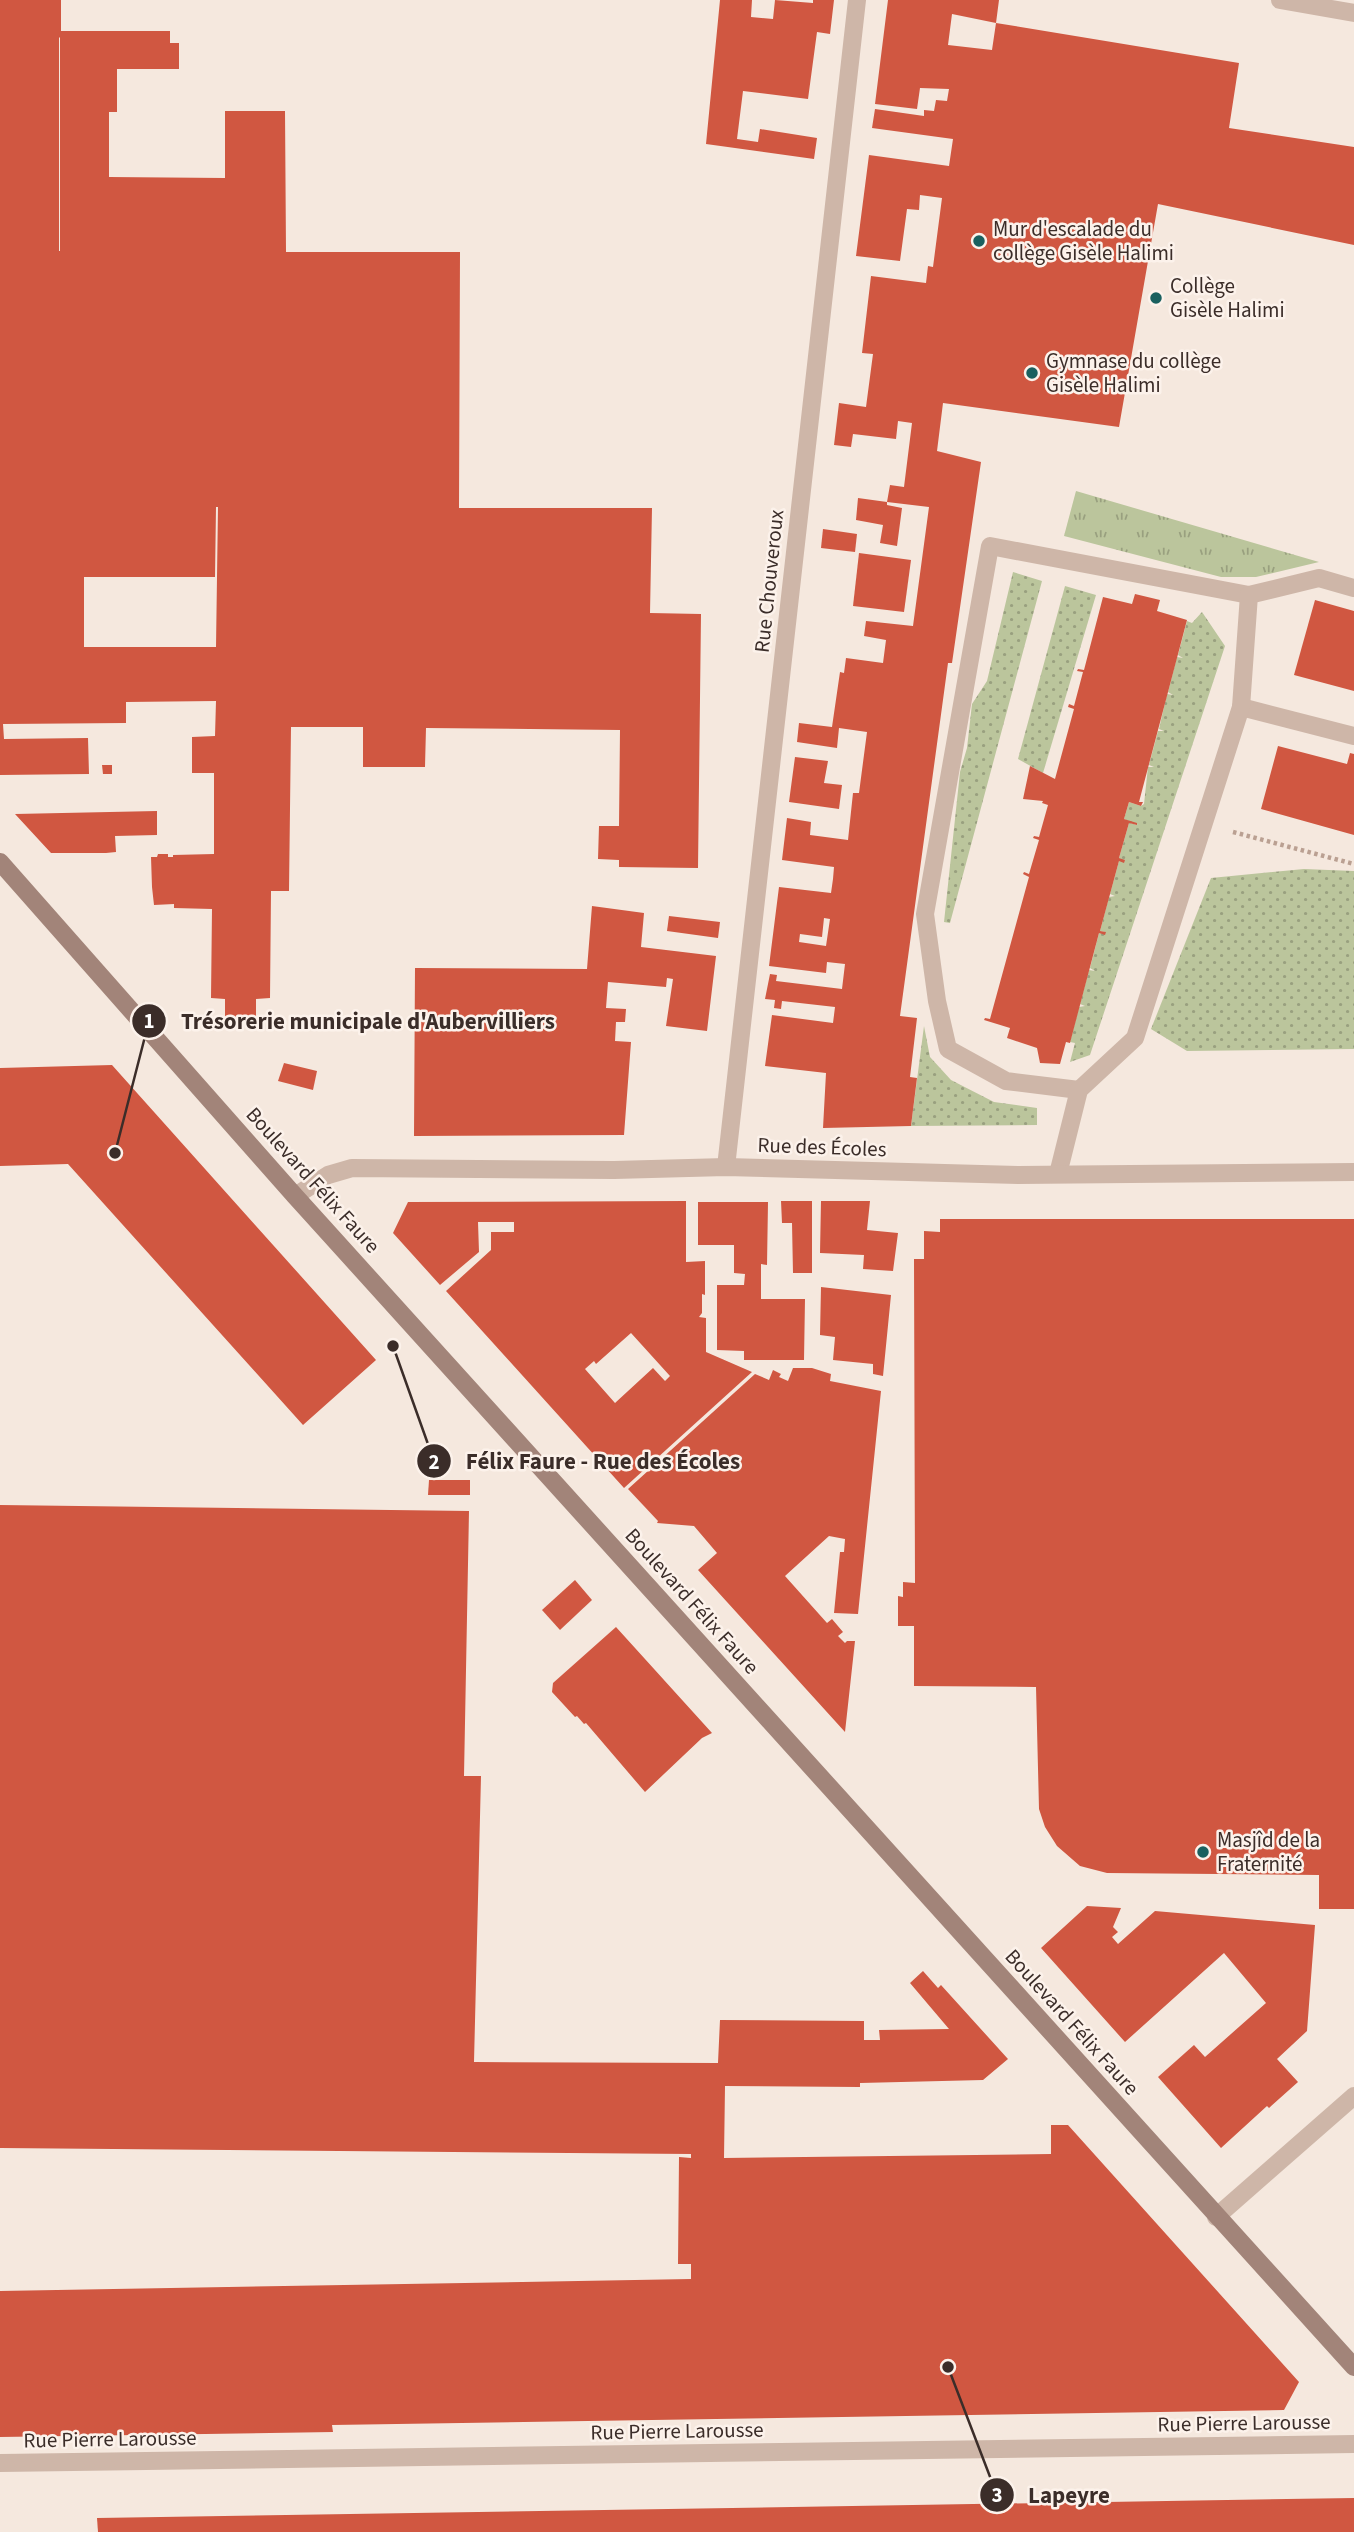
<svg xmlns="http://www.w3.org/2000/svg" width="1354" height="2532" font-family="'Source Sans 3',sans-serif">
	<defs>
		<pattern id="grass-tufts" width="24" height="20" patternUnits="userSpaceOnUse" patternTransform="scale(1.75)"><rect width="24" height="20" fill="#bbc59c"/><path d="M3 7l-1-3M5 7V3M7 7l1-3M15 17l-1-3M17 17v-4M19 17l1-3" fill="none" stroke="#99a07f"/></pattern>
		<pattern id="garden-dots" width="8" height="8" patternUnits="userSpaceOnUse" patternTransform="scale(1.75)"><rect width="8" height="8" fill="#bbc59c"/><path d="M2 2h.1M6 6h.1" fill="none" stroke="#99a07f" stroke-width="1.8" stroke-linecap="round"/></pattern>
	</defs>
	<rect width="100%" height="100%" fill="#f5e8de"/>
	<!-- grass -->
	<path fill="url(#grass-tufts)" d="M1076 491 1319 562 1256 577H1221L1064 536Z"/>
	<!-- garden -->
	<g fill="url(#garden-dots)">
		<path d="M1013 572 1042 581 950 923 944 922 960 772 967 748 972 704 987 681Z"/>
		<path d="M1065 586 1096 595 1043 773 1018 759Z"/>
		<path d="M1202 612 1225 646 1090 1055 1070 1062 1075 1043 1070 1042 1079 1007 1085 1006 1080 1004 1089 970 1095 971 1090 968 1099 933 1104 934 1105 932 1100 931 1109 897 1115 896 1110 894 1119 861H1125L1119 858 1129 823 1138 825 1124 819 1129 802 1141 806 1144 804 1148 767H1154L1149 765 1158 731H1164L1159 729 1167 694 1173 695 1168 692 1177 657 1183 658 1178 655 1187 621 1192 623Z"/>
		<path d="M1304 869 1354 871V1049L1187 1051 1151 1029 1211 878Z"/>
		<path d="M924 1026 930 1057 951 1080 994 1102 1037 1108V1125L911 1126Z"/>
	</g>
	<!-- building -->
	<g fill="#d05741" fill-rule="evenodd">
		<path d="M0 0H61V31H170V43H179V69H117V112H109V177L225 178V111H285L286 252H460L459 508H652L650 613 701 614 698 868 619 867V860L598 859 599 826H619L620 730 426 728 425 767H363V727H291L289 891H271L270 998 256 999V1020L225 1019V999L211 998 212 909 174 908V904L154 905 152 887 151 857H157L158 854H168V857H173V855L214 854V773H192V737L215 736 216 701 126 702V723L3 724 4 739 88 738 89 774 0 775ZM60 37V251H59V38ZM216 507H218L216 647H84V577H215Z"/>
		<path d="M720 0H752L751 17 773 19 775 0 813 3V0H834L830 34 817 32 808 99 743 91 737 139 758 142 760 129 817 138 814 159 706 144Z"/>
		<path d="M888 0H999L996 23 1239 63 1229 128 1354 147V245L1158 204 1119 427 943 403 937 451 981 462 952 663H948L900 1016 917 1018 910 1077 917 1078 911 1126 823 1128 826 1073 765 1066 772 1015 833 1023 835 1007 782 1001 781 1009 774 1008 775 1000 765 999 770 974 777 975 776 981 842 989 845 964 827 962 826 973 769 966 779 887 831 893 833 879 834 867 782 860 787 818 811 822 810 835 848 840 853 793H859L867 732 839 728 837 748 797 742 799 723 832 727 840 672 844 673 846 658 883 663 886 640 864 636 866 621 913 626 929 507 887 502 890 485 904 487 912 423 898 421 896 439 853 434 851 447 834 445 839 403 866 407 873 354 862 353 871 276 926 283 928 266 933 267 942 198 920 195 919 210 907 209 900 261 856 256 869 155 949 166 953 139 872 128 875 109 924 116V110L934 111 936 100 947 101 949 89 920 88 917 109 875 104ZM952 14 996 23 992 50 948 45ZM824 918 830 919 826 946 799 942 800 934 822 937Z"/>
		<path d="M858 498 887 502V505L902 508 897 546 880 543 883 525 856 520Z"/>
		<path d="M823 529 857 534 855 552 821 548Z"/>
		<path d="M859 553 911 560 904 612 853 606Z"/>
		<path d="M1135 594 1160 600 1157 611 1187 620 1139 802H1143L1141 806 1129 802 1124 819 1137 823V825L1129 823 1119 858 1125 860 1124 863 1119 861 1100 931 1106 932 1105 935 1099 933 1070 1043 1066 1042 1060 1064 1040 1063 1037 1048 1007 1038 1010 1028 984 1020 985 1018 990 1019 1029 877 1023 874 1024 872 1029 874 1039 840 1033 838 1034 836 1039 837 1048 805 1042 803 1043 801 1023 799 1030 766 1055 779 1074 709 1068 707 1069 704 1074 706 1083 672 1077 671 1078 669 1084 670 1103 597 1132 604Z"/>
		<path d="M1315 600 1354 611V691L1294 675Z"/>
		<path d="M1278 746 1347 764 1350 753 1354 754V835L1261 809Z"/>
		<path d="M795 757 828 761 824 783 842 785 839 809 789 802Z"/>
		<path d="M102 765H112V774H103Z"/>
		<path d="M157 811V835L115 836 116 852 106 853H51L15 814Z"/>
		<path d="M592 906 644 913 641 947 716 956 707 1031 666 1026 673 979 667 978 666 987 608 982 606 1008 626 1009 625 1022H616L615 1041 631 1042 624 1135 414 1136 415 968 587 969Z"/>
		<path d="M669 916 720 922 718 938 667 931Z"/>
		<path d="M284 1063 317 1071 313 1090 278 1081Z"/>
		<path d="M112 1065 376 1360 303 1425 68 1164 0 1166V1068Z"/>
		<path d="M686 1201V1262L705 1261V1295L702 1294V1313L699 1317 706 1318V1352L752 1372 624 1488 446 1291 491 1250V1232H514V1222H478L479 1252 440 1285 393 1233 408 1202ZM631 1333 670 1376 665 1381 653 1368 615 1403 585 1369 594 1361 596 1364Z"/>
		<path d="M781 1201H812V1273H793L792 1223H782Z"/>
		<path d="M821 1201H870L867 1230 898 1233 893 1271 863 1269 864 1255 820 1253Z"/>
		<path d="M698 1202H768L767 1265 761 1264V1299H805L804 1360H744V1351L717 1350V1285H744L745 1274 734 1273V1245H698Z"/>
		<path d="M940 1219H1354V1909H1319V1875L1107 1873 1080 1866 1057 1846 1045 1827 1039 1809 1036 1687 914 1686V1626H898V1596L903 1597V1582L915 1583 914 1259H924V1231L940 1232Z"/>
		<path d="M821 1287 891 1295 883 1376 873 1374V1364L833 1360 835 1337 820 1335Z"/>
		<path d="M793 1368H812L831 1374 830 1381 881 1391 858 1614 834 1613 840 1552H844L845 1539 829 1536 785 1576 827 1623 832 1619 843 1632 838 1636 845 1643 847 1641H855L845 1732 698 1570 717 1553 694 1526 657 1523 658 1521 628 1489 755 1374 769 1380 773 1370 781 1374 779 1377 788 1381Z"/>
		<path d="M429 1480H470V1495H428Z"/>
		<path d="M0 1505 469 1511 464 1776H481L474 2062 718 2063 720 2020 864 2021V2040H880L879 2030 949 2029 910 1983 923 1971 938 1988 941 1985 1008 2059 983 2080 860 2083V2087L725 2086 724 2158 1051 2154V2125H1068L1299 2382 1284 2410 332 2425 333 2432 0 2437V2291L691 2279V2264H678L679 2157 691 2158V2154L0 2148Z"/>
		<path d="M575 1580 592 1600 560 1630 542 1610Z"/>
		<path d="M616 1627 712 1733 702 1738 645 1792 586 1723 584 1724 577 1716 575 1717 552 1692 553 1683Z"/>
		<path d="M1087 1906 1121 1908 1113 1927 1118 1932 1112 1937 1118 1944 1155 1911 1315 1925 1307 2031 1277 2059 1298 2082 1269 2108 1267 2106 1221 2148 1158 2077 1194 2045 1205 2057 1266 2003 1224 1953 1125 2042 1041 1948Z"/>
		<path d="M1354 2498V2532H98L97 2518Z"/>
	</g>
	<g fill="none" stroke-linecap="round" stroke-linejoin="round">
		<!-- path -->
		<path stroke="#baa092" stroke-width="4.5" stroke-dasharray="3.5 3.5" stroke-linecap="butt" d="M1233 832 1354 864"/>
		<!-- lane -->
		<g stroke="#ceb6a8" stroke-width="18">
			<path d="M1241 707 1354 736"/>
			<path d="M1079 1090 1006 1081 948 1049 937 1001 925 914 990 546 1249 595"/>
			<path d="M1058 1174 1079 1090 1135 1038 1241 707 1249 595 1319 578 1354 588"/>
			<path d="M1216 2217 1354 2096"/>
		</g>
		<!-- street -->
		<g stroke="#ceb6a8" stroke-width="18">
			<path d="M1280 0 1354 13"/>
			<path d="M726 1167 857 0"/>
			<path d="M295 1196 328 1175 352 1168 614 1170 726 1167 1018 1175 1354 1172"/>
			<path d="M0 2463 1354 2444"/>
		</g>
		<!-- secondary -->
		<path stroke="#a28479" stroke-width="18" d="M0 862 295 1196 1354 2367"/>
	</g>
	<!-- markers -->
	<g fill="#1a605f" stroke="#fcf2eb" stroke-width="2.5">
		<circle cx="979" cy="241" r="7"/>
		<circle cx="1156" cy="298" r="7"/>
		<circle cx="1032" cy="373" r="7"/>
		<circle cx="1203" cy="1852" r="7"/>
	</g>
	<g text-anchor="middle" stroke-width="5" stroke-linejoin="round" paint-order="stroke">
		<!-- poi labels -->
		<g font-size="21" fill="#3b2d29" stroke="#fcf2eb" text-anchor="start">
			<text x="993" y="236">Mur d'escalade du<tspan x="993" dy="24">collège Gisèle Halimi</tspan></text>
			<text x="1170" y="293">Collège<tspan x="1170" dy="24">Gisèle Halimi</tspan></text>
			<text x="1046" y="368">Gymnase du collège<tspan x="1046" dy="24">Gisèle Halimi</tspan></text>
			<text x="1217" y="1847">Masjîd de la<tspan x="1217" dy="24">Fraternité</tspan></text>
		</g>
		<!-- street labels -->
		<g font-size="21" fill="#3b2d29" stroke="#fcf2eb">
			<text transform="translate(769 581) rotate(-84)" y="7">Rue Chouveroux</text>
			<text transform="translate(822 1147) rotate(2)" y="7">Rue des Écoles</text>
			<text transform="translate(313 1180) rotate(48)" y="7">Boulevard Félix Faure</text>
			<text transform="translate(692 1601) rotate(48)" y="7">Boulevard Félix Faure</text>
			<text transform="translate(1072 2022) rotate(48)" y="7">Boulevard Félix Faure</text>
			<text transform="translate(1244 2423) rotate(-1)" y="7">Rue Pierre Larousse</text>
			<text transform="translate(677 2431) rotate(-1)" y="7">Rue Pierre Larousse</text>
			<text transform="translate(110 2439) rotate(-1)" y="7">Rue Pierre Larousse</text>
		</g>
	</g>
	<!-- callouts -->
	<path fill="none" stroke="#3b2d29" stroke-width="2.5" d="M115 1153L149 1021M393 1346L434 1461M948 2367L997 2495"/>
	<g fill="#3b2d29" stroke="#fcf2eb" stroke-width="2.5">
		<circle cx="115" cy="1153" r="7"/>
		<circle cx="393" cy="1346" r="7"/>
		<circle cx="948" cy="2367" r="7"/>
		<circle cx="149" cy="1021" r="18"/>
		<circle cx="434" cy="1461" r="18"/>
		<circle cx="997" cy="2495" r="18"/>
	</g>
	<g font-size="21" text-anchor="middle" font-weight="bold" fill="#fff">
		<text x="149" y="1028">1</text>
		<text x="434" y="1469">2</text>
		<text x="997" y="2502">3</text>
	</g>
	<g font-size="23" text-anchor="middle" font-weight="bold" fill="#3b2d29" stroke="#fcf2eb" stroke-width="5" stroke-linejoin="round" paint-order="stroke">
		<text x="368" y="1029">Trésorerie municipale d'Aubervilliers</text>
		<text x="603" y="1469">Félix Faure - Rue des Écoles</text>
		<text x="1069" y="2503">Lapeyre</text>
	</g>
</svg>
